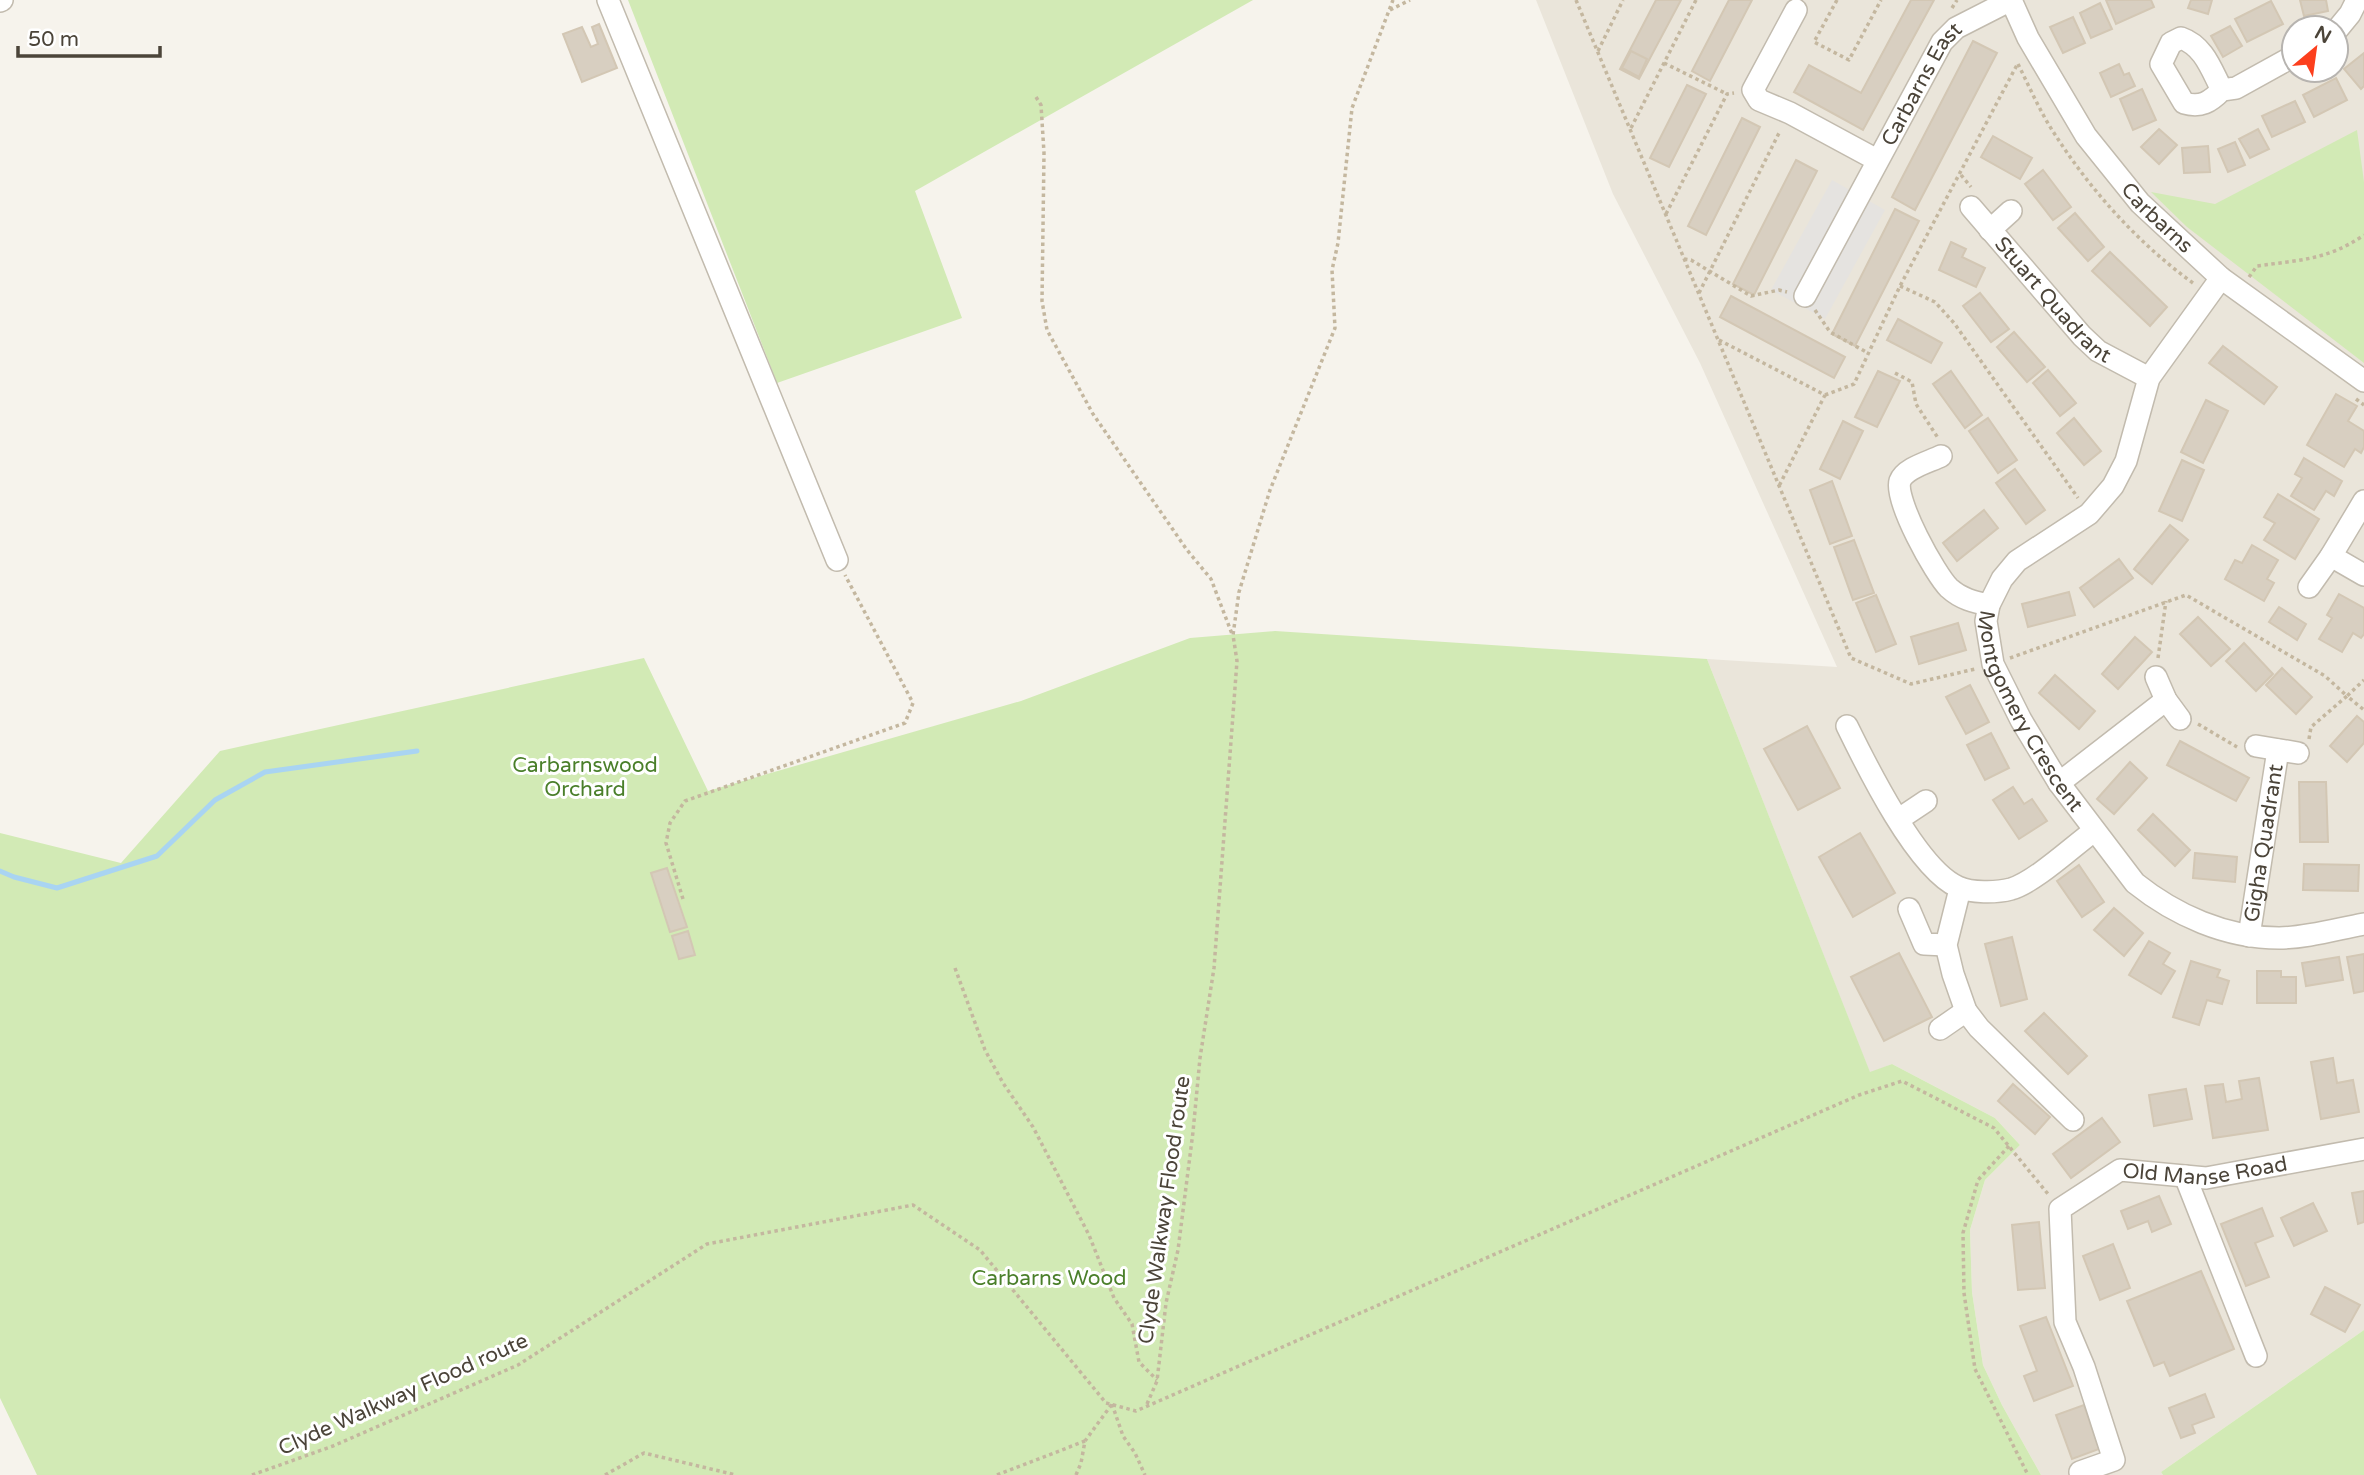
<svg xmlns="http://www.w3.org/2000/svg" width="2364" height="1475" font-family="'Varela Round',sans-serif">
	<rect width="100%" height="100%" fill="#f6f3ec"/>
	<!-- residential -->
	<path fill="#eae5da" fill-rule="evenodd" d="M1536 0H2364V1330L2161 1472 2163 1475H2041L2002 1405 1983 1365 1972 1292 1970 1230 1985 1180 2020 1145 1995 1118 1892 1064 1870 1073 1707 659 1837 667 1700 363 1613 194ZM2294 28H2336V70H2294Z"/>
	<!-- green -->
	<g fill="#d2eab5">
		<path d="M628 0H1253L915 191 962 318 777 383Z"/>
		<path d="M2357 130 2364 182V363L2187 227 2151 192 2215 204Z"/>
		<path d="M1275 631 1707 659 1870 1072 1892 1064 1995 1118 2020 1145 1985 1180 1970 1230 1972 1292 1983 1365 2002 1405 2041 1475H37L0 1398V833L121 863 220 751 644 658 708 791 1021 701 1190 638Z"/>
		<path d="M2364 1330V1475H2163L2161 1472Z"/>
	</g>
	<!-- parking -->
	<path fill="#e5e3e0" d="M1832 180 1885 210 1825 319 1771 290Z"/>
	<g fill="none" stroke-linecap="round" stroke-linejoin="round">
		<!-- stream -->
		<path stroke="#a9d4f2" stroke-width="5" d="M0 871 14 877 57 888 157 856 215 800 265 772 417 751"/>
	</g>
	<!-- building -->
	<g fill="#d8cfc1" stroke="#d3c7b4" stroke-width="2">
		<path d="M1656 0H1681L1639 79 1620 69Z"/>
		<path d="M1729 0H1752L1710 81 1692 71Z"/>
		<path d="M1911 0H1934L1863 130 1794 92 1809 65 1861 93Z"/>
		<path d="M2106 0H2151L2154 7 2116 24Z"/>
		<path d="M2191 0H2212L2208 14 2188 8Z"/>
		<path d="M2300 0H2326L2328 11 2304 16Z"/>
		<path d="M2271 1 2283 24 2247 42 2235 19Z"/>
		<path d="M2100 3 2112 29 2091 38 2080 13Z"/>
		<path d="M2073 17 2085 43 2063 53 2050 27Z"/>
		<path d="M599 24 617 68 582 82 563 34 582 27 591 47 598 44 592 27Z"/>
		<path d="M2230 26 2242 46 2223 57 2211 36Z"/>
		<path d="M1973 41 1997 53 1915 210 1892 197Z"/>
		<path d="M1631 51 1647 59 1639 77 1622 68Z"/>
		<path d="M2364 53V86L2361 89 2344 69Z"/>
		<path d="M2119 64 2124 75 2129 73 2135 86 2111 97 2100 73Z"/>
		<path d="M2336 78 2347 100 2314 117 2303 95Z"/>
		<path d="M1687 85 1706 94 1669 167 1650 158Z"/>
		<path d="M2142 89 2156 120 2133 130 2120 99Z"/>
		<path d="M2295 101 2305 122 2272 137 2262 116Z"/>
		<path d="M1742 118 1760 127 1706 235 1688 226Z"/>
		<path d="M2159 129 2177 145 2159 164 2141 147Z"/>
		<path d="M2258 129 2269 149 2250 158 2239 139Z"/>
		<path d="M1993 136 2032 158 2020 179 1981 157Z"/>
		<path d="M2235 142 2245 165 2228 172 2218 149Z"/>
		<path d="M2208 146 2210 172 2184 173 2182 148Z"/>
		<path d="M1796 160 1817 171 1754 295 1733 284Z"/>
		<path d="M2043 170 2071 207 2053 220 2025 184Z"/>
		<path d="M1895 209 1919 221 1855 346 1832 334Z"/>
		<path d="M2075 213 2104 247 2088 261 2058 228Z"/>
		<path d="M1951 242 1966 249 1962 257 1985 268 1976 287 1939 270Z"/>
		<path d="M2110 252 2167 307 2150 326 2092 271Z"/>
		<path d="M1980 293 2009 329 1991 342 1963 306Z"/>
		<path d="M1731 296 1845 357 1834 378 1720 317Z"/>
		<path d="M1898 319 1942 343 1931 363 1887 340Z"/>
		<path d="M2014 332 2045 367 2027 382 1997 347Z"/>
		<path d="M2223 346 2277 387 2264 404 2209 363Z"/>
		<path d="M2048 370 2076 403 2060 416 2033 383Z"/>
		<path d="M1878 371 1900 381 1877 427 1855 417Z"/>
		<path d="M1951 371 1982 415 1965 428 1933 384Z"/>
		<path d="M2336 394 2357 406 2348 421 2364 431V447L2361 453 2355 449 2344 467 2307 445Z"/>
		<path d="M2206 400 2228 411 2203 463 2181 452Z"/>
		<path d="M1988 418 2017 460 1998 473 1969 431Z"/>
		<path d="M2074 418 2101 451 2084 465 2057 433Z"/>
		<path d="M1843 421 1863 431 1840 479 1820 469Z"/>
		<path d="M2304 458 2342 481 2334 496 2326 491 2314 510 2291 496 2302 478 2295 474Z"/>
		<path d="M2182 460 2204 470 2182 521 2159 511Z"/>
		<path d="M2015 469 2045 510 2026 524 1996 483Z"/>
		<path d="M1832 481 1852 536 1830 544 1810 490Z"/>
		<path d="M2278 494 2319 519 2295 559 2264 540 2275 523 2264 517Z"/>
		<path d="M1984 510 1998 528 1957 561 1943 543Z"/>
		<path d="M2170 525 2188 540 2152 584 2134 569Z"/>
		<path d="M1854 540 1874 593 1853 600 1834 547Z"/>
		<path d="M2252 545 2278 560 2267 579 2274 583 2264 601 2225 579 2235 560 2242 563Z"/>
		<path d="M2119 559 2133 578 2094 607 2080 588Z"/>
		<path d="M2069 592 2075 615 2028 627 2022 604Z"/>
		<path d="M2339 594 2364 608V634L2361 638 2353 633 2342 652 2319 639 2332 618 2327 615Z"/>
		<path d="M1876 595 1896 644 1876 652 1856 603Z"/>
		<path d="M2279 607 2306 624 2297 640 2269 622Z"/>
		<path d="M2198 617 2230 649 2211 666 2180 634Z"/>
		<path d="M1958 623 1966 650 1919 664 1911 637Z"/>
		<path d="M2135 637 2152 652 2118 689 2102 674Z"/>
		<path d="M2244 643 2273 674 2256 691 2226 661Z"/>
		<path d="M2282 668 2312 697 2296 714 2266 685Z"/>
		<path d="M2055 675 2095 711 2079 729 2039 693Z"/>
		<path d="M1970 685 1989 722 1966 734 1946 697Z"/>
		<path d="M2357 716 2364 722V743L2347 762 2330 746Z"/>
		<path d="M1807 726 1840 788 1798 810 1764 749Z"/>
		<path d="M1991 733 2009 768 1985 780 1967 745Z"/>
		<path d="M2180 741 2249 778 2236 801 2167 765Z"/>
		<path d="M2130 762 2147 778 2114 814 2097 799Z"/>
		<path d="M2299 782H2326L2328 842H2300Z"/>
		<path d="M2013 787 2024 804 2032 799 2047 821 2019 839 1993 800Z"/>
		<path d="M2153 814 2190 850 2175 866 2138 830Z"/>
		<path d="M1860 833 1895 893 1853 917 1819 857Z"/>
		<path d="M2195 853 2237 857 2235 882 2193 878Z"/>
		<path d="M2304 864 2359 865 2358 891 2303 890Z"/>
		<path d="M2079 865 2104 902 2082 917 2057 881Z"/>
		<path d="M667 868 687 927 670 932 651 873Z"/>
		<path d="M2114 908 2143 933 2124 956 2094 930Z"/>
		<path d="M688 931 695 955 679 959 672 936Z"/>
		<path d="M2012 937 2027 999 2001 1006 1985 944Z"/>
		<path d="M2149 941 2170 953 2163 964 2175 971 2161 994 2129 975Z"/>
		<path d="M1899 953 1932 1017 1884 1041 1851 977Z"/>
		<path d="M2364 954V991L2354 993 2347 957Z"/>
		<path d="M2339 957 2343 980 2306 986 2302 963Z"/>
		<path d="M2191 961 2220 970 2217 977 2229 981 2222 1004 2207 1000 2199 1025 2173 1017Z"/>
		<path d="M2257 971H2281V977H2296V1003H2257Z"/>
		<path d="M2044 1013 2087 1056 2068 1074 2025 1031Z"/>
		<path d="M2333 1058 2337 1083 2353 1080 2359 1112 2321 1119 2311 1062Z"/>
		<path d="M2259 1078 2268 1130 2213 1138 2205 1086 2223 1084 2226 1102 2242 1099 2239 1081Z"/>
		<path d="M2013 1084 2050 1117 2035 1134 1998 1101Z"/>
		<path d="M2186 1089 2192 1119 2154 1126 2149 1095Z"/>
		<path d="M2102 1118 2120 1142 2071 1178 2053 1154Z"/>
		<path d="M2364 1191V1222L2358 1224 2352 1193Z"/>
		<path d="M2159 1196 2171 1224 2152 1232 2148 1221 2128 1229 2121 1211Z"/>
		<path d="M2313 1203 2327 1231 2294 1246 2281 1218Z"/>
		<path d="M2262 1208 2273 1236 2255 1243 2269 1277 2246 1286 2221 1224Z"/>
		<path d="M2039 1222 2045 1288 2018 1290 2012 1225Z"/>
		<path d="M2113 1244 2130 1288 2100 1300 2083 1256Z"/>
		<path d="M2201 1271 2234 1349 2170 1376 2164 1362 2154 1366 2127 1301Z"/>
		<path d="M2325 1287 2360 1305 2345 1332 2311 1314Z"/>
		<path d="M2046 1317 2073 1386 2034 1401 2024 1376 2037 1371 2020 1326Z"/>
		<path d="M2205 1394 2214 1417 2192 1425 2195 1433 2181 1438 2169 1408Z"/>
		<path d="M2084 1405 2099 1449 2072 1459 2056 1415Z"/>
	</g>
	<g fill="none" stroke-linecap="round" stroke-linejoin="round">
		<!-- minor casing -->
		<g stroke="#c2bbae" stroke-width="24">
			<g id="minor">
				<path d="M608 0 837 560"/>
				<path id="s1" d="M2011 0 2028 38 2086 136 2140 203 2221 278 2364 381"/>
				<path d="M0 1 2 0"/>
				<path d="M1796 10 1753 90 1759 100 1790 113 1877 160"/>
				<path d="M2336 31 2350 14 2357 0"/>
				<path d="M2222 90C2211 69 2204 46 2181 38L2171 43 2161 64 2184 103C2201 108 2210 102 2222 90L2236 88 2294 56"/>
				<path id="s2" d="M1971 207 2082 336 2098 351 2149 378"/>
				<path d="M1990 230 2011 211"/>
				<path id="s3" d="M2221 278 2149 378 2126 461 2113 486 2089 514 2017 561 2002 579 1989 605 1986 621 1993 664 2021 720 2059 783 2135 883C2175 915 2226 938 2279 938 2306 938 2337 929 2364 924"/>
				<path id="s4" d="M1805 296 1942 42 1956 28 2011 0"/>
				<path d="M1941 456C1929 462 1905 468 1900 481 1894 500 1935 574 1949 588 1961 599 1974 602 1989 605"/>
				<path d="M2331 556 2364 575"/>
				<path d="M2309 587 2331 556 2364 501"/>
				<path d="M2156 677 2166 700 2180 719"/>
				<path d="M1847 726C1867 767 1917 869 1958 887 1971 893 1996 893 2011 889 2035 882 2072 847 2094 831"/>
				<path d="M2256 746 2298 753"/>
				<path d="M2059 783 2166 700"/>
				<path d="M1899 819 1926 801"/>
				<path d="M1960 889 1946 945 1953 974 1966 1011 1979 1028 2073 1120"/>
				<path d="M1909 909 1924 944 1946 945"/>
				<path id="s5" d="M2249 936 2278 750"/>
				<path d="M1940 1029 1966 1011"/>
				<path d="M2185 1176 2256 1356"/>
				<path id="s6" d="M2080 1472 2114 1460 2084 1367 2065 1322 2060 1209 2120 1170 2206 1178 2364 1149"/>
			</g>
		</g>
		<!-- path -->
		<g stroke="#c4b79f" stroke-width="3.5" stroke-dasharray="3.5 3.5" stroke-linecap="butt">
			<path d="M1576 0 1851 658 1911 684 1975 669"/>
			<path d="M1837 0 1814 42 1849 60 1881 0"/>
			<path d="M1952 8 1957 0"/>
			<path d="M1390 10 1410 0"/>
			<path d="M1598 51 1623 0"/>
			<path d="M1664 63 1727 94"/>
			<path d="M2018 64C2030 88 2041 114 2056 136 2092 192 2139 244 2193 283"/>
			<path d="M1036 97 1041 105 1044 153 1042 301 1047 330 1093 414 1187 550 1211 579 1232 634"/>
			<path d="M1631 128 1696 0"/>
			<path d="M1961 175 1971 187"/>
			<path d="M1666 214 1727 94 1734 93"/>
			<path d="M1684 259 1691 260 1751 296 1779 290 1787 292"/>
			<path d="M2249 277 2257 266C2299 260 2328 260 2364 235"/>
			<path d="M1900 286 1935 302 1954 323 2078 498"/>
			<path d="M1699 293 1780 131"/>
			<path d="M1815 310 1830 332 1868 353"/>
			<path d="M1719 340 1825 395 1779 486"/>
			<path d="M1895 373 1912 382 1916 404 1938 438"/>
			<path d="M1825 395 1854 384 1900 286 2018 63"/>
			<path d="M2356 399 2364 405"/>
			<path d="M2010 658 2186 595 2325 676 2347 696 2364 680"/>
			<path d="M2158 658 2166 601"/>
			<path d="M2198 724 2237 747"/>
			<path d="M2309 739 2311 727 2347 696 2364 710"/>
			<path d="M683 899 666 843 670 823 685 801 905 723 913 703 845 575"/>
			<path d="M955 968 985 1050 1003 1083 1033 1127 1089 1235 1114 1298 1132 1324 1139 1362 1157 1380"/>
			<path d="M2009 1146 1978 1180 1963 1233 1964 1293 1975 1369 2028 1475"/>
			<path d="M1112 1404 1123 1436 1135 1453 1145 1475"/>
			<path d="M1147 1404 1157 1381 1166 1303 1178 1250 1193 1132 1200 1058 1214 968 1237 661 1233 635 1239 592 1270 490 1335 328 1332 270 1338 243 1352 108 1393 0"/>
			<path d="M252 1475 333 1446 518 1365 707 1244 913 1205 980 1250 1106 1403 1136 1411 1859 1095 1902 1081 1994 1128 2048 1194"/>
			<path d="M605 1475 644 1453 736 1475"/>
			<path d="M997 1475 1085 1441"/>
			<path d="M1076 1475 1081 1463 1085 1441 1112 1404"/>
		</g>
		<!-- minor -->
		<use href="#minor" stroke="#fff" stroke-width="21"/>
	</g>
	<g text-anchor="middle" stroke-width="6" stroke-linejoin="round" paint-order="stroke">
		<!-- street labels -->
		<g font-size="21" fill="#4b4439" stroke="#fff">
			<text dy="7" stroke="none"><textPath href="#s4" startOffset="242">Carbarns East</textPath></text>
			<text dy="7" stroke="none"><textPath href="#s1" startOffset="264">Carbarns</textPath></text>
			<text dy="7" stroke="none"><textPath href="#s2" startOffset="124">Stuart Quadrant</textPath></text>
			<text dy="7" stroke="none"><textPath href="#s3" startOffset="530">Montgomery Crescent</textPath></text>
			<text dy="7" stroke="none"><textPath href="#s5" startOffset="94">Gigha Quadrant</textPath></text>
			<text dy="7" stroke="none"><textPath href="#s6" startOffset="453">Old Manse Road</textPath></text>
			<text transform="translate(1164 1210) rotate(-82)" y="7">Clyde Walkway Flood route</text>
			<text transform="translate(403 1394) rotate(-24)" y="7">Clyde Walkway Flood route</text>
		</g>
		<!-- park labels -->
		<g font-size="21" fill="#4a7f2a" stroke="#fff">
			<text x="585" y="772">Carbarnswood<tspan x="585" dy="24">Orchard</tspan></text>
			<text x="1049" y="1285">Carbarns Wood</text>
		</g>
	</g>
	<!-- north arrow -->
	<g transform="translate(2315 49) rotate(29)"><circle r="33" fill="#ffffff" stroke="#b7b4b0" stroke-width="2"/>
	<path d="M0-5L12 26L0 18L-12 26Z" fill="#fc3f1d"/>
	<text y="-10" font-size="19" font-weight="bold" text-anchor="middle" fill="#4b4439">N</text>
	</g>
	<!-- scale -->
	<path d="M18 46v10h142v-10" fill="none" stroke="#4b4439" stroke-width="3.5"/>
	<text x="28" y="46" font-size="21" fill="#4b4439" stroke="#ffffff" stroke-width="5" paint-order="stroke">50 m</text>
</svg>
